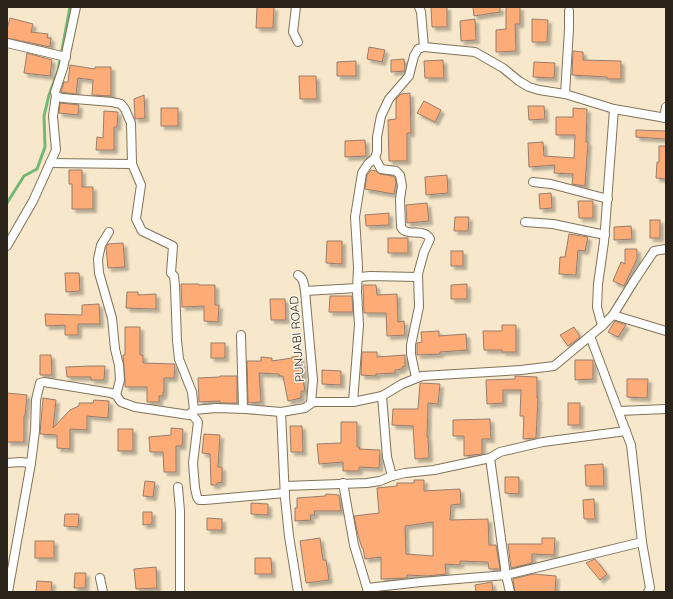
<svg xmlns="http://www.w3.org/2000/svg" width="673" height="599" font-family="Quicksand,sans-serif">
	<defs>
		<filter id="shadow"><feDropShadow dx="3.5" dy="3.5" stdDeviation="1" flood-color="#0004"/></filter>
	</defs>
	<rect width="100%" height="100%" fill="#f7e8cb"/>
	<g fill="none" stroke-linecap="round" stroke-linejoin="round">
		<!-- stream -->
		<path stroke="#75b875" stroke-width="3" d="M7 203 24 176 37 169 45 147 44 116 49 95 58 71 70 7"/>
	</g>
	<!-- building -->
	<g fill="#fdac77" stroke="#977c6c" fill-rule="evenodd" filter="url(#shadow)">
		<path d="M257 7H274L273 28H256Z"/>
		<path d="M431 7H447V27H432Z"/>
		<path d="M473 7H500V12L474 16Z"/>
		<path d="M506 7H520V24H515L516 51 496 52V30L506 29Z"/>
		<path d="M10 18 33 24 31 32 48 34 47 38H51L50 47 7 38V29Z"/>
		<path d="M475 19 476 40 461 41 460 21Z"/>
		<path d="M532 19 548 20 547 42H532Z"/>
		<path d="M369 47 385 50 382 62 367 59Z"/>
		<path d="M573 51 583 52V60L621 61V79H607V77L572 75Z"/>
		<path d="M27 53 52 60 50 76 24 73Z"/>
		<path d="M404 59 405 71 391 72V60Z"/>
		<path d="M443 60 444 78H425L424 61Z"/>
		<path d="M356 61V76H337V62Z"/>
		<path d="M534 62 555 63 554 78 533 77Z"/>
		<path d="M70 65 95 69V67H111V96L92 95 93 80 78 78 76 94 61 92 64 82H68Z"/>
		<path d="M299 76H316L317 99H300Z"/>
		<path d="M410 93 411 133H407V161H389L388 120 396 119V99L401 94Z"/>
		<path d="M144 95 145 118 135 119 134 99Z"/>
		<path d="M424 101 441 110 435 122 417 113Z"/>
		<path d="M60 103 79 105 78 115 59 113Z"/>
		<path d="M528 106H544L545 119 529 120Z"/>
		<rect x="161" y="108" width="17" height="18"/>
		<path d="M573 108 587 109 586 142H588L585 186 572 184 573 174 554 173 555 165 529 167 528 143 543 142 544 156 574 158 575 135H556V117H573Z"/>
		<path d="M104 111 118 112 117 127H114V150H96L97 137 103 138Z"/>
		<path d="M636 130 666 131V139L636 137Z"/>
		<path d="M365 140 366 156 345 157V141Z"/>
		<path d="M659 146H666V179L656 178 657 162H659Z"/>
		<path d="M69 170H82V187H93V209H72V184H69Z"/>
		<path d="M371 170 376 171 380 174 393 176 395 178 396 182 394 194 365 189 367 175Z"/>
		<path d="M447 175 448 193 426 195 425 177Z"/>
		<path d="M551 193 552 208 540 209 539 194Z"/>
		<path d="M578 201H593V218H579Z"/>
		<path d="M427 203 429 221 407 223 406 205Z"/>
		<path d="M389 213V225L366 226 365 215Z"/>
		<path d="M455 217H469L468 231H454Z"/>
		<rect x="650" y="220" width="10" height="18"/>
		<path d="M631 226 632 239 614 240V227Z"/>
		<path d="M569 234 588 237 585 251 578 250 576 275 559 274 560 257H565Z"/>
		<rect x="388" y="238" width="20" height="15"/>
		<path d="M327 241H342V264L326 263Z"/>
		<path d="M123 243 125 267 108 268 106 247 108 244Z"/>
		<path d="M625 249H637V259L624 286 613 281 621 262 625 264Z"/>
		<rect x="451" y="251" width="12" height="15"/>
		<path d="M65 273H79L80 291 66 292Z"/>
		<path d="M181 284H199V285H215V305H219L218 322 204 321V306L182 307Z"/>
		<path d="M467 284V299H451V285Z"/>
		<path d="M363 285H376L377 295 397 294 398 322 404 321 405 335 387 336 386 313H364Z"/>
		<path d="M127 292H138V295L156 294V309L126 308Z"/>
		<path d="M330 296H352L353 312H329Z"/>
		<path d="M270 299H285L286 320H271Z"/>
		<path d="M99 304 100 324H78V335H65V325L46 326 45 314 82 315V305Z"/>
		<path d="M615 321 626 325 618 337 608 332Z"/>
		<path d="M502 325H516V352H502V350H484L483 331H502Z"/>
		<path d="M125 327H140V355H143V363L175 364 174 378H164V392H163V396H159V402H147V387H125V380L123 355H125Z"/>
		<path d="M574 327 580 337 568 346 560 335Z"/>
		<path d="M439 331V336L466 334 467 350 440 352V354L417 355V343L422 342 421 332Z"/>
		<rect x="211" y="343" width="14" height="15"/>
		<path d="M362 352H377V357L405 355V366L402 367V369L395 370V373L376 374V376L361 375Z"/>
		<path d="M40 355H51L52 375H40Z"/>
		<path d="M300 356 304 374H302L305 391H301V398L288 401 283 376H279V374L259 373 261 402 248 403 247 361H261V357L272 358V361L292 358V357Z"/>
		<path d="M575 360H593V379L575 380Z"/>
		<path d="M91 366H105L104 380H91V377H67L66 367Z"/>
		<path d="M322 370 341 371V385L322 384Z"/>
		<path d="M220 376H237V403H220V401L199 402 198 378 220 377Z"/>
		<path d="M515 376 537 377V398H538L536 438 523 439 524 416H520L521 390H503V403L487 404 486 380 515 379Z"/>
		<path d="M627 379H648L647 398 627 397Z"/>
		<path d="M420 383 440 384 438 404 428 403 427 437H428L429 458 415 459 413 426 392 425 393 409H418Z"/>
		<path d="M7 393 27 395 25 416H24V442H7Z"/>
		<path d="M43 398 56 400 53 428 70 410 79 406V403H93L94 400 109 401 108 418 87 416V430L70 429V449L57 448V435L40 434Z"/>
		<rect x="568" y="403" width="12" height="22"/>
		<path d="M490 419 491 439H482V454L464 456V436H453V420Z"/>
		<path d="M341 422H357V447H360L359 449 380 450 379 468 359 467V471H343V462L319 464 317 444 341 443Z"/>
		<path d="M290 426H302L303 452H291Z"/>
		<path d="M171 428 183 429 182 446H176V472H164L163 452H150L149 437 171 435Z"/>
		<rect x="118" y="429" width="15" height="22"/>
		<path d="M204 434 220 435 218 467H222V482L217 483V485H211L210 454 202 453Z"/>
		<path d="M603 464 604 486H586L585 465Z"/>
		<path d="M505 477H519V494L505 493Z"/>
		<path d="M414 480H424V491L460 489 461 504 451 505 450 520 488 519 489 545H496L500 569H489L488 562 460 561V565L445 564 446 574 427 576 407 575V578L381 579V557L365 559 363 548H362L358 535 354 516 379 513 377 488 397 486V483H414ZM433 522V556L406 554 405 526Z"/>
		<path d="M145 481 155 482 153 497 143 496Z"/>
		<path d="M326 494 339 495 341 511H314L315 515H310L311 520 295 521V508H297V498L325 496Z"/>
		<path d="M594 499 595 519H584L583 500Z"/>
		<path d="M251 503 268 504V515L251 514Z"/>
		<path d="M143 512H152V524L143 525Z"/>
		<path d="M65 514H79L78 527 64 526Z"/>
		<path d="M207 518 222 519V530H207Z"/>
		<path d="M320 538 323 560H326L329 580 306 583 300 541Z"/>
		<path d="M542 538H555L554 555 532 554V563L511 568 508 544H542Z"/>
		<rect x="35" y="541" width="19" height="17"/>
		<path d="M255 558H271L272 574H255Z"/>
		<path d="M595 559 607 574 600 580 586 563Z"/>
		<path d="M156 567 157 588 136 589 134 569Z"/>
		<path d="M75 573H86L85 588H74Z"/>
		<path d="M533 574 556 576 555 592H515L513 579Z"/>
		<path d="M37 581 52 582 51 592H36Z"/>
		<path d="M492 582 493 592H476L475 585Z"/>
	</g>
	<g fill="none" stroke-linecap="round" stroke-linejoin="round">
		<!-- minor casing -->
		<g stroke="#817359" stroke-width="10">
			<g id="minor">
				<path d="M76 7 63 68 55 92 56 96 62 98 112 102 121 104 125 109 131 123 132 164 141 185 136 219 142 231 173 246 171 273 174 276 175 286 177 341 179 359 192 392 194 410"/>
				<path d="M296 7 293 32 298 42"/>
				<path d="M419 7 421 12 424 47 475 52 503 68 519 81 529 87 539 90 565 94 614 109 666 118"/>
				<path d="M7 43 66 57"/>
				<path d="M565 94 569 29V11"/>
				<path d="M664 118 666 107"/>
				<path d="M375 158 381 169 396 171 400 175 402 186 400 199 401 227C407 238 424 227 430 239L424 252 418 274 419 307 411 345V354L416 378"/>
				<path d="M50 163 132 164"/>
				<path d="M533 182 551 184 608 199"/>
				<path d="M525 222 553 224 605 235"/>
				<path d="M109 232 101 245 98 259 99 273 112 318 115 349 119 365 120 380 116 395"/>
				<path d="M7 246 33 201 56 150 53 116 56 96"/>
				<path d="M298 275C304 278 304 285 305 291L313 380 311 403"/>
				<path d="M358 279 360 277 370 276 418 277"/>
				<path d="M305 291 357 288"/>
				<path d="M613 315 634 281 654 251 666 249"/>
				<path d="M602 326 597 307 598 284 604 242 614 109"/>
				<path d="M241 335 243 408"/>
				<path d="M590 336 631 445 642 542 650 588 648 592"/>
				<path d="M353 402 359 325 357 292 358 267 355 217 362 173 368 164 375 158 377 152V137L381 116 389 99 409 76 414 56 418 49 424 47"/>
				<path d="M619 411 666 409"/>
				<path d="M281 412 285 498 289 536 298 592"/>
				<path d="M191 413 198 422 193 463 195 488 197 497 199 500H205L285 493"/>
				<path d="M490 458 500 452 543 442 626 431"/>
				<path d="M7 463 20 462 31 463"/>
				<path d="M392 476 405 473 434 470 490 458 506 575 642 542"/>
				<path d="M343 483 354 545 367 588"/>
				<path d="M285 486 367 483 380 481 392 476 387 457 382 396 402 384 422 376 521 370 554 366 602 326 613 315 666 331"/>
				<path d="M178 487 180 511V592"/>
				<path d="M100 578 103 592"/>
				<path d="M8 592 31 463 35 431 36 400 40 383 44 382 111 393 116 395 121 402 135 407 189 415 194 410 216 408 246 409 281 412 305 408 313 402H353L382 396"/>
				<path d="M368 592 367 588 421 582 506 575 510 592"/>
			</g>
		</g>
		<!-- minor -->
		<use href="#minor" stroke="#fff" stroke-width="8"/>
	</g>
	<g text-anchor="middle" stroke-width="3" stroke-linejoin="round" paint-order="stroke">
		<!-- street labels -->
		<g font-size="12" fill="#292319" stroke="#fcf6eb">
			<text transform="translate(297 339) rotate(-94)" y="4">PUNJABI ROAD</text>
		</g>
	</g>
	<!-- border -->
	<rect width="673" height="599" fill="none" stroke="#292319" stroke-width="16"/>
</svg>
